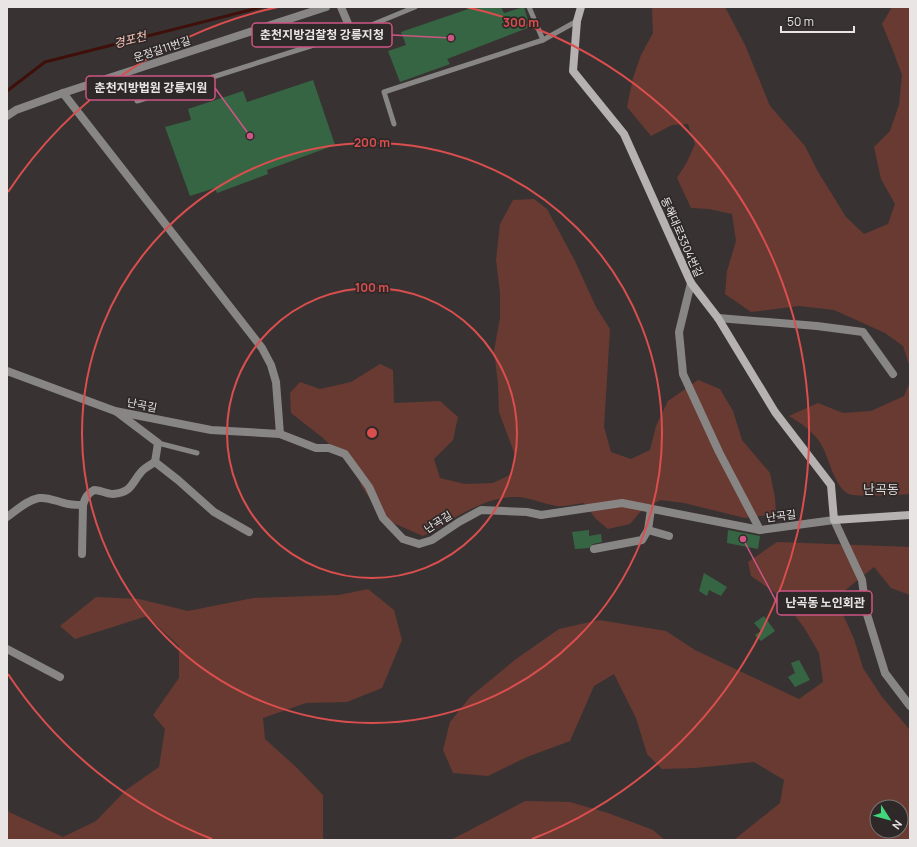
<svg xmlns="http://www.w3.org/2000/svg" width="917" height="847" font-family="Manrope,'Noto Sans KR',sans-serif">
	<rect width="100%" height="100%" fill="#383332"/>
	<!-- green -->
	<g fill="#693a32" fill-rule="evenodd">
		<path d="M652 7H725L745 45 770 106 805 146 817 170 846 217 864 234 888 224 895 204 881 179 874 147 890 131 899 105 902 75 892 48 882 24 892 7H910V368L903 346 885 333 834 310 799 306 751 312 725 294 727 271 736 241 732 214 709 209 691 208 677 178 687 162 695 144 688 124 672 125 651 136 627 107 633 78 641 55 653 33Z"/>
		<path d="M534 199 547 209 575 261 596 307 610 329 604 427 611 452 631 459 650 450 656 426 668 401 698 380 720 389 733 411 742 440 770 473 775 498 776 514 745 518 684 503 660 500 640 512 630 524 608 529 596 519 584 503C575 504 565 507 557 506 544 504 531 498 518 497 482 496 454 520 423 536L384 519 362 487 355 470 323 438 291 413 290 393 300 382 320 389 351 382 380 364 393 370 394 403 440 401 458 417 453 440 434 459 440 478 465 484 493 483 512 474 516 458 499 412 498 383 494 351 500 318V292L496 260 500 224 513 200Z"/>
		<path d="M910 382V494C902 495 855 497 849 494 834 487 829 457 821 444 813 431 801 423 789 416L818 403 843 413 871 411 904 396Z"/>
		<path d="M777 542 910 547V595L891 588 874 567 843 592 841 610 854 639 863 668 882 697 910 730V840H734L780 803 784 780 754 762 695 768 662 769 647 754 636 718 614 674 594 686 570 741 527 757 488 776 453 773 443 750 450 722 470 697 516 659 559 629 599 620 666 631 695 650 799 699 823 682 819 653 805 629 781 597 751 576 748 562ZM877 807H901V831H877Z"/>
		<path d="M368 589 394 610 402 640 382 688 347 702 306 703 263 718 265 739 296 767 323 795V840H7V805L9 812 63 837 96 821 126 790 159 767 165 729 153 715 179 678V646L147 616 75 639 60 626 96 597 139 599 188 611 253 598 339 595Z"/>
		<path d="M525 801 570 802 608 813 653 830 665 840H451Z"/>
	</g>
	<g fill="none" stroke-linecap="round" stroke-linejoin="round">
		<!-- stream -->
		<path stroke="#3f1009" stroke-width="3" d="M7 91 45 62 262 7"/>
	</g>
	<!-- building -->
	<g fill="#366544">
		<path d="M474 7H501L504 13 524 7 530 27 447 59 450 64 400 82 388 51 406 45 401 32Z"/>
		<path d="M313 80 335 145 267 170 268 174 217 193 215 188 190 196 165 127 191 120 188 109 243 91 247 102Z"/>
		<path d="M589 530V536L601 534 602 542 593 544 589 548 575 549 572 532Z"/>
		<path d="M728 530 760 536 758 549 727 543Z"/>
		<path d="M704 573 727 587 721 596 709 590 707 596 699 591Z"/>
		<path d="M764 616 775 631 761 641 755 635 761 631 754 623Z"/>
		<path d="M799 660 810 680 795 687 788 677 795 673 791 663Z"/>
	</g>
	<g fill="none" stroke-linecap="round" stroke-linejoin="round">
		<!-- lane -->
		<g stroke="#888585" stroke-width="5">
			<path d="M529 7 543 40"/>
			<path d="M137 101 352 33 415 7"/>
			<path d="M394 124 384 92 543 40 577 21"/>
			<path d="M158 443 197 453"/>
		</g>
		<!-- street -->
		<g stroke="#888585" stroke-width="8">
			<path d="M341 7 352 33"/>
			<path d="M63 93 262 348 271 365 276 382 280 434"/>
			<path d="M7 116 16 110 63 93 326 7"/>
			<path d="M691 283 679 332 683 374 719 452 760 530"/>
			<path d="M718 318 817 326 863 332 893 374"/>
			<path d="M7 371 115 411 211 430 280 434 316 448H329L345 454 369 487 383 518 403 539 419 544 432 540 459 522 481 510 527 512 541 515 622 503 760 530 834 520 862 580 866 611 885 673 910 706"/>
			<path d="M117 412 158 443 155 462 178 480 214 512 249 532"/>
			<path d="M7 517C17 510 27 500 39 498 48 497 56 501 64 503 70 505 76 505 83 505"/>
			<path d="M648 530 669 536"/>
			<path d="M594 549 642 540 648 530 651 509"/>
			<path d="M82 554 83 505C85 498 87 494 94 490 100 490 107 494 113 494 133 492 131 483 142 471 146 467 150 465 155 462"/>
			<path d="M7 649 60 677"/>
		</g>
		<!-- secondary -->
		<path stroke="#b6b2b2" stroke-width="8" d="M581 7 577 21 573 71 624 134 691 283 718 318 775 412 831 485 834 520 910 515"/>
	</g>
	<!-- distance rings -->
	<g fill="none" stroke="#da4e4e" stroke-width="2">
		<circle cx="372" cy="433" r="145"/>
		<circle cx="372" cy="433" r="290"/>
		<path d="M212 839A436 436 0 0 1 8 674M8 192A436 436 0 0 1 278 7M466 7A436 436 0 0 1 532 839"/>
	</g>
	<g text-anchor="middle" stroke-width="3.5" stroke-linejoin="round" paint-order="stroke">
		<!-- street labels -->
		<g font-size="11" fill="#e8e5e4" stroke="#2e2928">
			<text transform="translate(162 49) rotate(-18)" y="4">운정길11번길</text>
			<text transform="translate(682 237) rotate(66)" y="4">동해대로3304번길</text>
			<text transform="translate(142 405) rotate(11)" y="4">난곡길</text>
			<text transform="translate(781 516) rotate(-7)" y="4">난곡길</text>
			<text transform="translate(438 522) rotate(-32)" y="4">난곡길</text>
		</g>
		<!-- water labels -->
		<g font-size="12" font-style="italic" fill="#fac4ba" stroke="#2e2928">
			<text transform="translate(130 40) rotate(-14)" y="4">경포천</text>
		</g>
		<!-- quarter labels -->
		<g font-size="13" fill="#ddd7d6" stroke="#2e2928">
			<text x="881" y="494">난곡동</text>
		</g>
	</g>
	<circle cx="372" cy="433" r="6" fill="#da4e4e" stroke="#2e2928" stroke-width="2"/>
	<g font-size="12" text-anchor="middle" font-weight="bold" fill="#da4e4e" stroke="#2e2928" stroke-width="3.5" stroke-linejoin="round" paint-order="stroke">
		<text x="521" y="27">300 m</text>
		<text x="372" y="147">200 m</text>
		<text x="372" y="292">100 m</text>
	</g>
	<!-- callouts -->
	<path fill="none" stroke="#cd5684" stroke-width="1.5" d="M451 38L392 35M250 136L215 88M743 539L777 603"/>
	<g fill="#cd5684" stroke="#2e2928" stroke-width="1.5">
		<circle cx="451" cy="38" r="4"/>
		<circle cx="250" cy="136" r="4"/>
		<circle cx="743" cy="539" r="4"/>
	</g>
	<g fill="#2e2928" stroke="#cd5684" stroke-width="1.5">
		<rect x="252" y="23" width="140" height="24" rx="4"/>
		<rect x="86" y="76" width="129" height="24" rx="4"/>
		<rect x="777" y="591" width="95" height="24" rx="4"/>
	</g>
	<g font-size="12" text-anchor="middle" font-weight="bold" fill="#e8e5e4">
		<text x="322" y="39">춘천지방검찰청 강릉지청</text>
		<text x="151" y="92">춘천지방법원 강릉지원</text>
		<text x="825" y="607">난곡동 노인회관</text>
	</g>
	<!-- border -->
	<rect width="917" height="847" fill="none" stroke="#e8e5e4" stroke-width="16"/>
	<!-- north arrow -->
	<g transform="translate(889 819) rotate(126)"><circle r="19" fill="#2e2928" stroke="#787473"/>
	<path d="M0-3L7 15L0 10L-7 15Z" fill="#41d77c"/>
	<text y="-6" font-size="11" font-weight="bold" text-anchor="middle" fill="#e8e5e4">N</text>
	</g>
	<!-- scale -->
	<path d="M781 26v6h73v-6" fill="none" stroke="#e8e5e4" stroke-width="2"/>
	<text x="787" y="26" font-size="12" fill="#e8e5e4" stroke="#2e2928" stroke-width="3" paint-order="stroke">50 m</text>
</svg>
